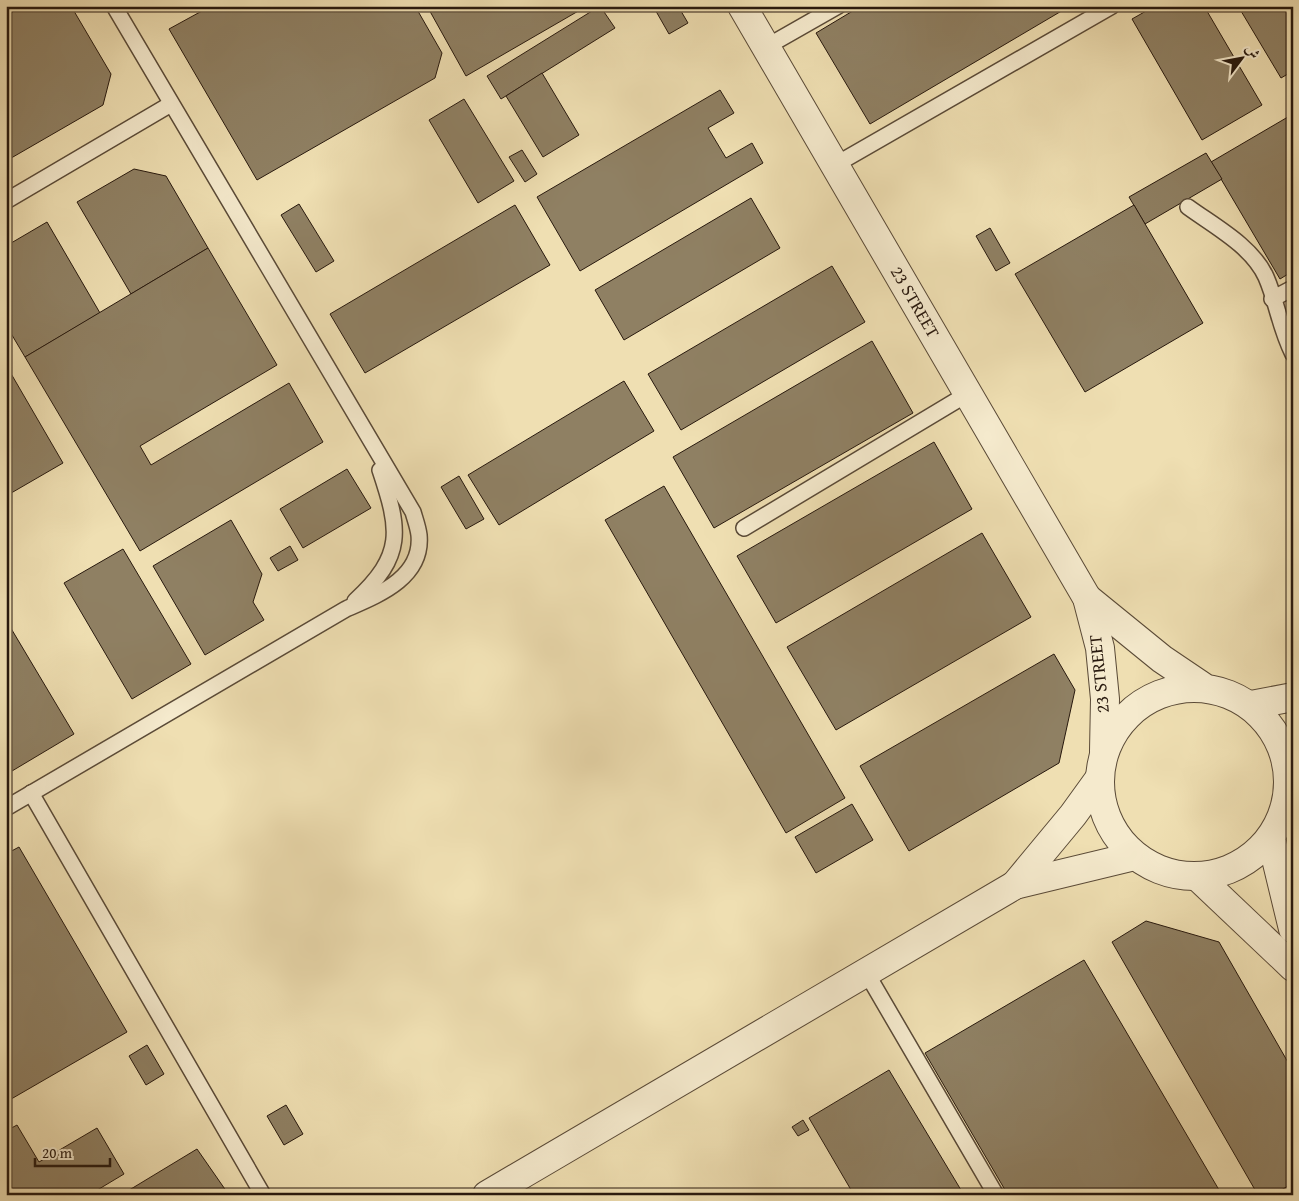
<svg xmlns="http://www.w3.org/2000/svg" width="1299" height="1201" font-family="'Gentium Book Plus',Amiri,serif">
	<rect width="100%" height="100%" fill="#efdfb2"/>
	<filter id="stains"><feTurbulence type="fractalNoise" baseFrequency=".004" numOctaves="4"/><feColorMatrix values="0 0 0 0 .2 0 0 0 0 .09 0 0 0 0 .02 0 0 0 .5 -.17"/></filter>
	<radialGradient id="worn" r=".72"><stop offset=".6" stop-color="#630" stop-opacity="0"/><stop offset="1" stop-color="#630" stop-opacity=".3"/></radialGradient>
	<!-- building -->
	<g fill="#8f8063" stroke="#28190e">
		<path d="M6 6H71L111 74 103 105 6 161Z"/>
		<path d="M211 6H415L442 53 435 78 257 180 169 29Z"/>
		<path d="M427 6H587L466 76Z"/>
		<path d="M600 6 615 28 501 99 487 76Z"/>
		<path d="M653 6H678L688 23 669 34Z"/>
		<path d="M861 6H1070L870 124 816 33Z"/>
		<path d="M1155 6H1204L1262 105 1202 140 1132 19Z"/>
		<path d="M1238 6H1293V71L1281 78Z"/>
		<path d="M542 73 579 135 543 157 506 96Z"/>
		<path d="M720 90 734 113 708 128 726 158 752 143 763 163 580 271 537 197Z"/>
		<path d="M464 99 514 181 478 203 429 120Z"/>
		<path d="M1293 114V271L1280 279 1211 162Z"/>
		<path d="M522 150 537 174 525 182 509 157Z"/>
		<path d="M1206 153 1222 179 1145 224 1129 197Z"/>
		<path d="M134 169 166 176 208 248 131 294 77 202Z"/>
		<path d="M751 198 780 248 624 340 595 290Z"/>
		<path d="M299 204 334 261 316 272 281 215Z"/>
		<path d="M515 205 550 265 365 373 330 314Z"/>
		<path d="M1134 205 1203 323 1085 392 1015 274Z"/>
		<path d="M47 222 100 313 25 357 6 325V246Z"/>
		<path d="M990 228 1010 263 996 271 976 236Z"/>
		<path d="M208 248 277 365 140 446 151 465 289 383 323 442 140 551 25 357Z"/>
		<path d="M832 266 865 322 681 430 648 374Z"/>
		<path d="M872 341 913 413 714 528 673 457Z"/>
		<path d="M6 365 63 463 6 496Z"/>
		<path d="M624 381 654 431 499 525 468 475Z"/>
		<path d="M934 442 972 509 776 623 737 556Z"/>
		<path d="M347 469 371 508 303 548 280 509Z"/>
		<path d="M459 476 484 519 466 529 441 487Z"/>
		<path d="M664 486 845 798 786 833 605 520Z"/>
		<path d="M231 520 262 574 253 602 264 620 205 655 153 566Z"/>
		<path d="M982 533 1031 617 836 730 787 647Z"/>
		<path d="M290 546 298 560 278 571 270 558Z"/>
		<path d="M123 549 191 664 132 699 64 583Z"/>
		<path d="M6 620 74 734 7 774 6 772Z"/>
		<path d="M1054 654 1075 690 1059 763 909 851 860 766Z"/>
		<path d="M852 804 873 840 816 873 795 837Z"/>
		<path d="M19 847 127 1032 6 1102V854Z"/>
		<path d="M1146 921 1219 942 1293 1071V1183L1273 1195H1258L1112 942Z"/>
		<path d="M1084 960 1222 1195H1008L925 1053Z"/>
		<path d="M147 1045 164 1074 146 1085 129 1056Z"/>
		<path d="M889 1070 964 1195H854L809 1118Z"/>
		<path d="M286 1105 303 1134 284 1145 267 1116Z"/>
		<path d="M803 1120 809 1130 798 1136 792 1127Z"/>
		<path d="M17 1125 39 1162 97 1128 124 1174 89 1195H6V1131Z"/>
		<path d="M197 1149 229 1195H121Z"/>
	</g>
	<g fill="none" stroke-linecap="round" stroke-linejoin="round">
		<!-- service casing -->
		<g stroke="#5a4a37" stroke-width="18">
			<g id="service">
				<path d="M766 47 838 6"/>
				<path d="M835 165 1112 6"/>
				<path d="M6 201 171 104"/>
				<path d="M1188 207C1214 226 1252 246 1266 277 1277 302 1280 329 1293 354"/>
				<path d="M1272 299 1293 288"/>
				<path d="M744 528 969 393"/>
				<path d="M355 601C405 555 400 530 380 470"/>
				<path d="M31 793 263 1195"/>
				<path d="M6 808 346 609C378 595 423 578 419 535 418 527 415 519 413 512L114 6"/>
				<path d="M866 972 996 1195"/>
			</g>
		</g>
		<!-- tertiary casing -->
		<g stroke="#5a4a37" stroke-width="30">
			<g id="tertiary">
				<path d="M742 6 1087 598 1100 648 1105 699 1104 751"/>
				<path d="M1087 598 1162 659 1202 686"/>
				<circle cx="1194" cy="782" r="94"/>
				<path d="M1251 705 1293 697"/>
				<path d="M1271 838 1293 929"/>
				<path d="M1198 877 1293 967"/>
				<path d="M1015 885 1073 815 1099 779"/>
				<path d="M487 1195 1015 885 1135 856"/>
			</g>
		</g>
		<!-- service -->
		<use href="#service" stroke="#f5eacd" stroke-width="15"/>
		<!-- tertiary -->
		<use href="#tertiary" stroke="#f5eacd" stroke-width="28"/>
	</g>
	<g text-anchor="middle" stroke-width="4" stroke-linejoin="round" paint-order="stroke">
		<!-- street labels -->
		<g font-size="18" fill="#28190e" stroke="#f5eacd">
			<text transform="translate(915 302) rotate(60)" y="6">23 STREET</text>
			<text transform="translate(1099 674) rotate(-96)" y="6">23 STREET</text>
		</g>
	</g>
	<!-- margin -->
	<rect width="1299" height="1201" fill="none" stroke="#efdfb2" stroke-width="25"/>
	<rect x="8" y="8" width="1284" height="1186" fill="none" stroke="#28190e" stroke-width="2.5"/>
	<rect x="12" y="12" width="1274" height="1176" fill="none" stroke="#28190e"/>
	<!-- north arrow -->
	<g transform="translate(1242 58) rotate(58)" stroke="#f5eacd" stroke-width="4" paint-order="stroke">
	<path d="M0-4L9 19L0 12L-9 19Z" fill="#28190e"/>
	<text y="-8" font-size="14" font-weight="bold" text-anchor="middle" fill="#28190e">ش</text>
	</g>
	<!-- scale -->
	<path d="M35 1158v8h75v-8" fill="none" stroke="#28190e" stroke-width="2.5"/>
	<text x="42" y="1158" font-size="15" fill="#28190e" stroke="#f5eacd" stroke-width="4" paint-order="stroke">20 m</text>
	<rect width="100%" height="100%" filter="url(#stains)"/>
	<rect width="100%" height="100%" fill="url(#worn)"/>
</svg>
